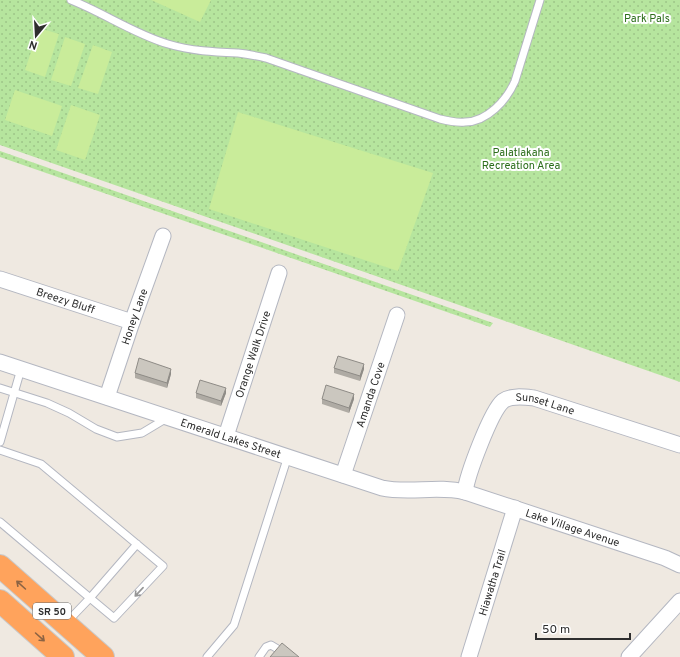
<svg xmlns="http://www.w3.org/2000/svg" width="680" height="657" font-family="Overpass,sans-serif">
	<defs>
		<pattern id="park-dots" width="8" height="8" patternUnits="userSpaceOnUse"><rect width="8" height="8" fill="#b6e59e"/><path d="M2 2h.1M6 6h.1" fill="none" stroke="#9dc588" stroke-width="1.8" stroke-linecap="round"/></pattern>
	</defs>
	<rect width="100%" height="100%" fill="#efe9e1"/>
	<!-- park -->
	<g fill="url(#park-dots)">
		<path d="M0 0H680V382L0 145Z"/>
		<path d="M0 151 493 323 490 327 0 157Z"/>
	</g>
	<!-- pitch -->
	<g fill="#c9ec9a">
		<path d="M151 0H211L200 22Z"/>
		<path d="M39 28 59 34 45 77 25 70Z"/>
		<path d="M65 37 85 44 71 86 51 80Z"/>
		<path d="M93 45 112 52 98 94 78 88Z"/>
		<path d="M15 90 62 106 52 136 5 120Z"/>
		<path d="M71 105 100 115 85 160 56 150Z"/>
		<path d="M238 112 433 173 398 271 209 209Z"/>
	</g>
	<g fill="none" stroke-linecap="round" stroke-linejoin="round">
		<!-- lane casing -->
		<g stroke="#b4b7c1" stroke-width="9">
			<g id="lane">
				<path d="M71 0C104 13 134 34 168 44 191 51 215 52 238 53 247 54 257 56 266 58L440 119C448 121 456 123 465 122 487 122 507 100 515 81L540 0"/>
				<path d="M0 388 47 403 69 413 96 429 117 437 142 433 167 418"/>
				<path d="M0 442 21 369"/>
				<path d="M0 450 41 464 163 566 114 618 90 598 137 544"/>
				<path d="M0 522 90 598 67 622"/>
				<path d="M207 657 234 625 288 456"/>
				<path d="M259 657 266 647 271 645 291 657"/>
			</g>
		</g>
		<!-- street casing -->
		<g stroke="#b4b7c1" stroke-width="17">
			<g id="street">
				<path id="s1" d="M0 279 132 322"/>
				<path id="s2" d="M0 362 382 488C410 494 437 485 465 492L665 558 680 565"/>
				<path id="s3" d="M107 397 132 322 163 236"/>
				<path id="s4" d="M226 436 279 273"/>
				<path id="s5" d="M343 475 397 315"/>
				<path id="s6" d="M465 492C467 475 491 411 503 401 511 395 525 397 534 398L680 445"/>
				<path id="s7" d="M469 657 515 508"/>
				<path d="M629 657 680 601"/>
			</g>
		</g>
		<!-- highway casing -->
		<g stroke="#c9c9c9" stroke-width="24">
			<g id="highway">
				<path d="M0 566 103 657"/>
				<path d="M0 601 63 657"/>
			</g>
		</g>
		<!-- lane -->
		<use href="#lane" stroke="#fff" stroke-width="7"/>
		<!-- street -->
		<use href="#street" stroke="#fff" stroke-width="15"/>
		<!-- highway -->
		<use href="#highway" stroke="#ffa35c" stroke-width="22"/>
	</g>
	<!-- wall -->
	<g fill="#afaba4">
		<path d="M334 368 364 369 360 381 334 373Z"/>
		<path d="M135 373 171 374 167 388 135 378Z"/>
		<path d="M196 393H226L221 406 196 398Z"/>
		<path d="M322 399H354L349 413 322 404Z"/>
	</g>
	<!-- shaded-wall -->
	<g fill="#8e8b86">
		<path d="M364 364V369L360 381V376Z"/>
		<path d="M171 369V374L167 388V383Z"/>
		<path d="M226 388V393L221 406V401Z"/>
		<path d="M354 394V399L349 413V408Z"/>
	</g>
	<!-- building -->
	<g fill="#cbc7bf" stroke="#8e8b86">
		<path d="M338 356 364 364 360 376 334 368Z"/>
		<path d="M139 358 171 369 167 383 135 373Z"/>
		<path d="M200 380 226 388 221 401 196 393Z"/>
		<path d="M326 385 354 394 349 408 322 399Z"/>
		<path d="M282 643 299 657H270Z"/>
	</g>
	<!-- one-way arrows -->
	<defs><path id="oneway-shaft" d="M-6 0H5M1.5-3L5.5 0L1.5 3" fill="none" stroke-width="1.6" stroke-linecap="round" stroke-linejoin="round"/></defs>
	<g stroke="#8c6343">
		<use href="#oneway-shaft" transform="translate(21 585) rotate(-138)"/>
		<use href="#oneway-shaft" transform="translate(40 637) rotate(42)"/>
	</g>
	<use stroke="#969696" href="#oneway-shaft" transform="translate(139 592) rotate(133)"/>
	<g text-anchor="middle" stroke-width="4" stroke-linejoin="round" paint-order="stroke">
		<!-- shield labels -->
		<rect fill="#fff" stroke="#6d6d6d" stroke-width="1" x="33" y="603" width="38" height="16" rx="3"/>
		<g font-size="10" font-weight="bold" fill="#2e2e2e">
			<text x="52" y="615">SR 50</text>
		</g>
		<!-- park labels -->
		<g font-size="11" fill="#2c6e1b" stroke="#fff">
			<text x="647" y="22">Park Pals</text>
			<text x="521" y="156">Palatlakaha<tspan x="521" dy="13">Recreation Area</tspan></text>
		</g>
		<!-- street labels -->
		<g font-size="11" fill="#2e2e2e" stroke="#fff">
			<text dy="4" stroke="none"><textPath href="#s1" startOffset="69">Breezy Bluff</textPath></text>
			<text dy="4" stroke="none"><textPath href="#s3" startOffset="85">Honey Lane</textPath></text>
			<text dy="4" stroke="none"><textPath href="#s4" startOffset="86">Orange Walk Drive</textPath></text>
			<text dy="4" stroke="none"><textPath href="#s5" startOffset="85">Amanda Cove</textPath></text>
			<text dy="4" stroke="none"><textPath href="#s6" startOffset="143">Sunset Lane</textPath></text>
			<text dy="4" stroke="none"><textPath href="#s2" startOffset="243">Emerald Lakes Street</textPath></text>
			<text dy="4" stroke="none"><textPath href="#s2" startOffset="599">Lake Village Avenue</textPath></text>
			<text dy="4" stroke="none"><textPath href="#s7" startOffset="78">Hiawatha Trail</textPath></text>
		</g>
	</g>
	<!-- north arrow -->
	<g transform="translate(36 36) rotate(198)" stroke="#ffffff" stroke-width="3" paint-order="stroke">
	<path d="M0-3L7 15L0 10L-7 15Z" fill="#2e2e2e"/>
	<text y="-6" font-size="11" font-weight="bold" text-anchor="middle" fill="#2e2e2e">N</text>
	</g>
	<!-- scale -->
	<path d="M536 633v6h94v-6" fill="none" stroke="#2e2e2e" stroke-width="2"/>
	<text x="542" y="633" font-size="12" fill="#2e2e2e" stroke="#ffffff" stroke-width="3" paint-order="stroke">50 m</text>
</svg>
